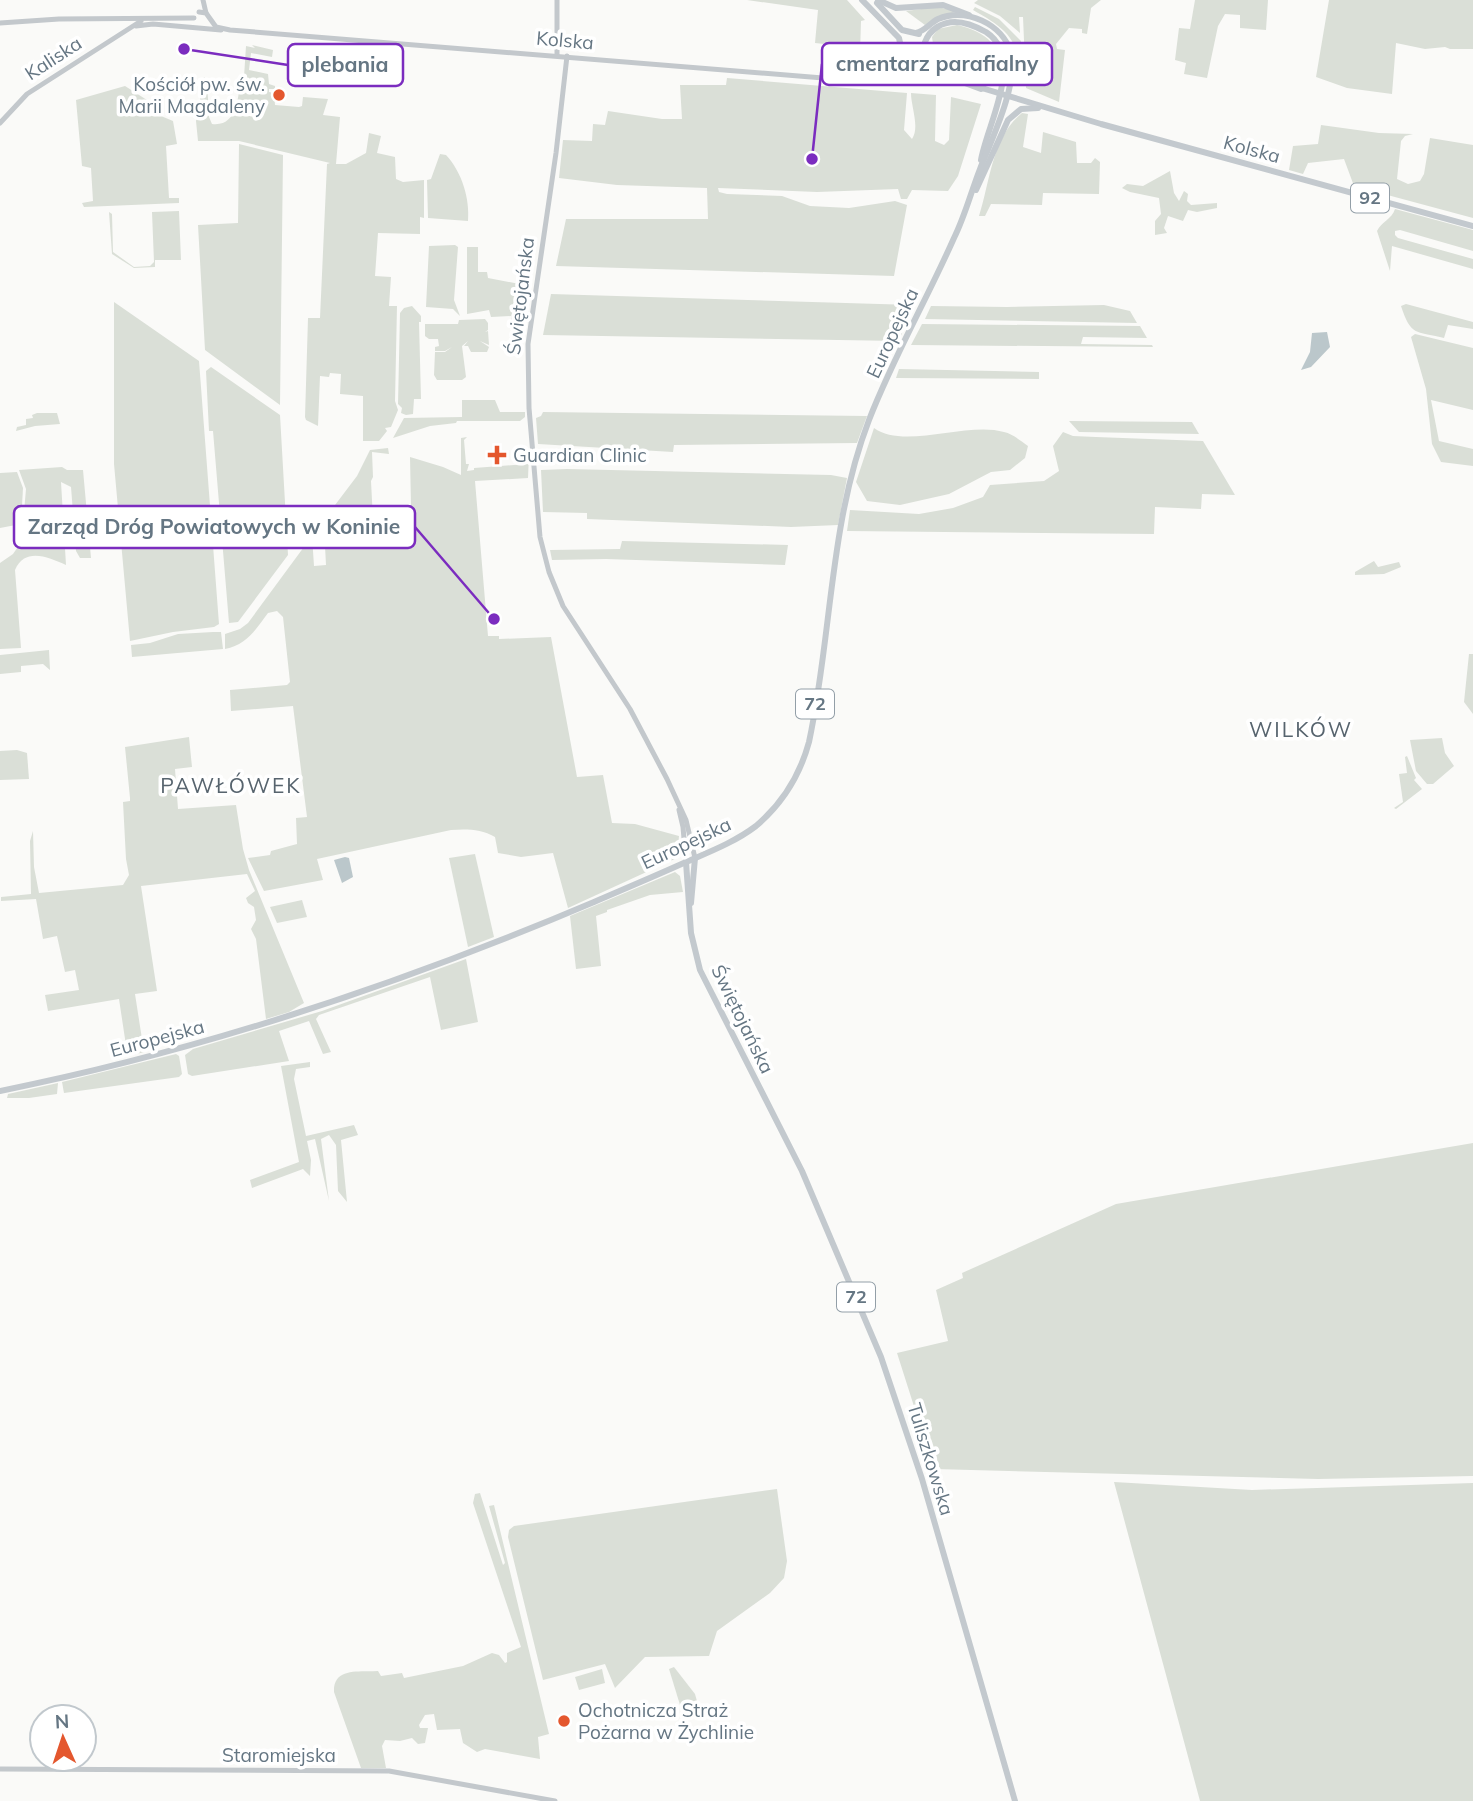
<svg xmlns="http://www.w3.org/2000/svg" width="1473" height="1801" font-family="Mulish,sans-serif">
	<rect width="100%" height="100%" fill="#fafaf8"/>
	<!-- green -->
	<g fill="#dadfd7">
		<path d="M747 0H847L865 20 861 21 860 53 834 50V45L815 43 818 10Z"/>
		<path d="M978 0H1101L1091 8 1087 34 1082 33V29L1069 28 1056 44 1057 49 1065 50 1059 102 1026 88 1023 17H1019L1020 33 1000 16 974 3Z"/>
		<path d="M1195 0H1268L1266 30 1240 28V15L1225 14 1218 26 1207 78 1184 74 1186 63 1175 60 1179 28 1190 29Z"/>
		<path d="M1329 0H1473V49H1450L1445 47 1425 49 1396 43 1392 94 1347 88 1316 77Z"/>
		<path d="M937 7 957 11 925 25 906 11Z"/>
		<path d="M975 7 999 19 1021 41 1022 68 1020 85 1016 82C1025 42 1005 28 973 10Z"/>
		<path d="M957 25C985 31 1006 47 999 79L992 76 994 84 967 72 934 51 932 37 938 29Z"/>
		<path d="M252 45 273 50 272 57 251 53 249 70 268 74 269 84 275 86V89H269V92L274 93 275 105 299 107 302 106 303 97 328 99 323 115 340 117 336 164H346L366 153 369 133 381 136 377 153 395 157 396 179 403 182 424 180V218L420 217V234L378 233 375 276 391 277 389 306H397L395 401 398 410 391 427 385 428 387 431 379 441H363V396L340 394 341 374 330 373 329 377 320 376 318 426 306 420 305 417 308 318H320L327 164 330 163 239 141H198L196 121 204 77 207 80 209 117 212 124C238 127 238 96 241 77H244L246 46 255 48Z"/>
		<path d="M727 78 907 93 904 130 912 139C920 127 911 107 911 93L936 95 935 141 944 145 949 140 951 97 981 104 958 176 948 191 912 190 907 199H901L898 189 817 192 718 188 719 192 727 194 782 196 810 206 849 208 895 201 907 205 894 276 556 266 566 219H708L707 188 617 185 559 178 563 140 592 141 593 124 605 125 608 111 662 119H682L680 85H726Z"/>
		<path d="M125 86 150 102 161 116 173 121 177 144 166 146 169 198H179V203L84 207 82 203 93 201 91 168 82 166 76 100Z"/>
		<path d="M1022 113 1028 114 1023 147 1041 153 1043 132 1076 142 1077 163H1091L1095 158 1100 162 1099 194 1043 193 1042 205 991 204 985 216H979C990 182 992 137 1022 113Z"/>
		<path d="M1321 125 1379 133 1413 134 1405 136 1401 141 1397 179 1408 184 1420 181 1424 174 1430 138 1473 145V218L1354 186 1344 159 1308 163 1303 174 1289 170 1293 146 1318 144Z"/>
		<path d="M239 144 283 155 280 405 205 350 198 225 238 223Z"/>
		<path d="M440 154 446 155C462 172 470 199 468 221L428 218 427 180 431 179Z"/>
		<path d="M1170 171 1174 193 1179 201 1184 191 1188 194 1187 201 1191 205 1217 203V208L1197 212 1188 210 1183 221 1168 216 1164 228 1167 233 1155 235V221L1161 214 1159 198 1130 192 1122 188 1127 184 1143 186Z"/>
		<path d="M1395 209 1473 230V251L1400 230 1395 231V235L1398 238 1473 259V269L1392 246 1390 271 1377 231C1381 222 1392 219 1395 209Z"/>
		<path d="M179 211 181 260H155V267L134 268 112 254 109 212 112 214 113 252 134 267 150 266 154 262 152 212Z"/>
		<path d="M455 245 458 247 454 300 460 316 453 309 426 307 429 246Z"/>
		<path d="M467 247H478V272H487L488 278 525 285 518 341H512L511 316 491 317 489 310 467 314Z"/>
		<path d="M551 294 913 305 899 341 543 335Z"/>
		<path d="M114 302 199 361 219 624 214 627 173 632 130 641 114 464Z"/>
		<path d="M1406 304 1473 322V329L1448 325 1444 338C1415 331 1411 336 1401 306Z"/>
		<path d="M1104 305 1130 311 1137 323 925 319 931 306 1007 307Z"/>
		<path d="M412 306 421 316V322H419L421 399H414L413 414 406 415 401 413 402 408 398 404 400 313 404 308Z"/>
		<path d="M485 319 488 323V330L485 332 488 331 489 345 480 341 489 347 487 352H471L468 346H464L468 341 462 346 466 377 462 380H437L434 375 435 352H445L452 347 445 351H435V347L439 346 438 339H429L425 336V324H458L459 320Z"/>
		<path d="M922 324 1140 326 1147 338 1083 337 1081 344 1152 345 1153 347 911 345Z"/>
		<path d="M1415 334 1473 348V410L1431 400 1439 441 1473 449V466L1441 462 1432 444 1426 389 1411 337Z"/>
		<path d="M211 367 280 415 288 555 238 622 229 623 213 431H209L206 371Z"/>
		<path d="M899 369 1039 372V379L896 378Z"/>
		<path d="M462 400H495L500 412H525V417L520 421H457L456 423 430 426 393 438 404 418 462 417Z"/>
		<path d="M543 412 867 416 857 443 674 445 673 452 538 444 536 418 541 416Z"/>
		<path d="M37 413H57L60 424 35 426 16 431 17 427 26 425V419L33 418 32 415Z"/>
		<path d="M1069 421 1192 422 1199 434 1079 432Z"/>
		<path d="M874 428C904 450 968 421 1004 432 1013 434 1021 441 1028 446L1025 458 1010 470 991 472 949 494 900 505 867 501 856 482Z"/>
		<path d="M1063 432 1073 436 1096 437 1203 441 1235 495 1202 494 1201 509 1155 507 1154 534 847 531 850 510 919 514 953 508 983 497 990 485 1044 481 1059 471 1053 446Z"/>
		<path d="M467 437 464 440 466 464H469L467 471 474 470V468L526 464V456L529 455 528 478 475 481 488 636H499V639L551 637 577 777 603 775 612 823 635 824 679 836 677 858 568 908 553 853 521 857 498 853 495 837C481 829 467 829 451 830L317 859 323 880 264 891 248 858 270 855 271 851 297 844 296 818 307 817 293 706 231 711 230 690 287 685 290 682 283 617 277 611 268 613C256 629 247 645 225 649V634L240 629 248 623 312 536 314 566 326 565 325 546 335 544 332 509 357 476 370 450 388 448 389 454 372 452 373 477 371 481 373 520 398 519V507L411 506 410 457 443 467 461 475V438Z"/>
		<path d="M62 467 67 470H83L91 558H80L76 551 71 487 61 482 66 565C48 557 25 547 15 570L21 648 0 649V563L13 554 24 538 40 537 43 532 40 523 23 524 26 489 19 470Z"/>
		<path d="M567 469 831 475 847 478 838 525 791 527 587 519V513L543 512 541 470Z"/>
		<path d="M17 472 23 488 21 524 0 528V473Z"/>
		<path d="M622 541 788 545 785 565 606 559 552 560 550 550 620 549Z"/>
		<path d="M1374 561 1378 567 1399 562 1401 567 1384 574 1355 575V572Z"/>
		<path d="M213 632H221L223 649 132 657 131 645 150 643 178 634Z"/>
		<path d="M49 650 50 670 43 664 21 666V672L0 674V655Z"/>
		<path d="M1469 654H1473V714L1464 702Z"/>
		<path d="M189 737 192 767 175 769 178 809 236 805 243 849 249 870 304 1003 289 1012 266 1019 256 939 251 929 256 920 254 907 248 903 246 898 255 891 247 874 141 886 157 991 135 994 144 1052 133 1055 132 1052H127L119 999 48 1011 45 995 79 990 75 970 65 972 57 936 43 939 36 899 1 901V897L31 894 30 841 33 831 34 867 39 893 123 885 129 875 126 859 123 802 130 801V798L125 747Z"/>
		<path d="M1442 738 1445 753 1454 766 1433 784H1427L1416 771 1410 740Z"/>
		<path d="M17 750 27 753 29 779 0 780V751Z"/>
		<path d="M1407 756 1416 778 1414 780 1422 789 1396 809 1394 808 1403 802 1399 774 1407 773 1405 757Z"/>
		<path d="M475 854 494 937 468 947 449 858Z"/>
		<path d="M675 872 680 876 683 892 650 895 607 910V912L596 916 601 966 576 969 570 916Z"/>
		<path d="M302 900 307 917 277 923 270 907Z"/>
		<path d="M466 959 478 1022 441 1030 430 977 319 1015 316 1019 331 1052 323 1054 309 1021 279 1031 289 1061 192 1076 188 1074 185 1055 193 1049 322 1011Z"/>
		<path d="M176 1054 179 1056 182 1074 179 1077 64 1093 62 1082Z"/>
		<path d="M310 1062V1067L296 1069 294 1079 306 1136 354 1125 358 1135 341 1140 347 1202 338 1191 336 1145 329 1135 321 1139 329 1201 315 1139 307 1141 311 1160 310 1176 303 1169 252 1188 250 1180 299 1162 281 1066Z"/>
		<path d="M58 1083 57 1094 29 1098H7L8 1094Z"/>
		<path d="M1473 1143V1476L1318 1479 934 1469 897 1353 948 1341 936 1290 963 1278 962 1273 1116 1204Z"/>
		<path d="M1114 1482 1252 1490 1473 1483V1801H1200Z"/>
		<path d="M777 1489 787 1561 784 1578 770 1593 717 1631 709 1656 645 1657 615 1688 605 1664 543 1680 508 1537 509 1530 514 1526Z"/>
		<path d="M480 1493 503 1565 505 1563 489 1506 494 1505 549 1734 538 1737 540 1759 485 1749 477 1752 463 1743 460 1729 437 1730 434 1714 425 1715 419 1725 420 1728H428L425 1743 418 1744 412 1738 400 1741 385 1740 382 1746 386 1768H361L334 1692C333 1667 359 1672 378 1671L381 1676 402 1673 404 1678 463 1666 492 1653 499 1655 505 1663 507 1662V1653L521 1647 473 1503 475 1494Z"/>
		<path d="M674 1667 695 1694 700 1712 684 1718 669 1669Z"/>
		<path d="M602 1669 605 1683 579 1690 575 1677Z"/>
	</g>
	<!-- water -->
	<g fill="#bbc7cb">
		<path d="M1327 332 1330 347 1311 367 1301 370 1310 352 1312 333Z"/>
		<path d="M345 857 349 858 353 877 342 883 334 860Z"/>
	</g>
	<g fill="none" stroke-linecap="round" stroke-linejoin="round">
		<!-- minor -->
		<g stroke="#c3c8cc" stroke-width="5">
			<path d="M203 0 206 13"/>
			<path d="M557 0V55"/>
			<path d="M199 12 206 13 216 27 230 30 884 83 898 80 908 59"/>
			<path d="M0 23 59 19 194 18"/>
			<path d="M136 26 153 24 221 30"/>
			<path d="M567 56 556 153 528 344 529 408 540 537 549 572 563 606 630 709 667 779 686 820 695 858"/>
			<path d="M0 123 27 94 141 21"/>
			<path d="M679 810 683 827 686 862"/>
			<path d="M0 1769 389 1771 555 1801"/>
		</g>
		<!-- major -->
		<g stroke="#c3c9ce" stroke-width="6">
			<path d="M862 0 899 38 902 52 907 58 926 60 954 79 981 89"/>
			<path d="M878 0 896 8 943 5 969 15"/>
			<path d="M877 3 902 30 919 34"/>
			<path d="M925 42C930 29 942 22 955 22 966 22 977 27 986 32 1026 58 987 124 981 160"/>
			<path d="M926 48 929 54 950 70 985 89 1101 124 1473 226"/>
			<path d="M976 190 1008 120 1021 109 1038 108"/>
			<path d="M686 862 691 933 700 970 802 1171 881 1357 922 1479 1015 1801"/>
			<path d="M691 903 695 858"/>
			<path d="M0 1091C205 1050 401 984 594 902 624 889 655 876 686 862 709 852 735 842 756 826 782 804 800 775 809 742 832 635 829 524 869 420 893 358 927 299 954 238 965 216 971 192 980 169 991 141 1019 83 1011 53 1003 24 966 7 938 19 930 23 925 31 916 33"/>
		</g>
	</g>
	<!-- markers -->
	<g fill="#e4572e" stroke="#fff" stroke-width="2.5">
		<circle cx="279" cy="95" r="7"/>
		<path d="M493.5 444.5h7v7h7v7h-7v7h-7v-7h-7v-7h7z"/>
		<circle cx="564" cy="1721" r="7"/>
	</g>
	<g text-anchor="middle" stroke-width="7" stroke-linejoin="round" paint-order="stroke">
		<!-- shield labels -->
		<g fill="#fff" stroke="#939fa8" stroke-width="2">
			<rect x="1351" y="183.5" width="38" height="29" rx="5"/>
			<rect x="796" y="689.5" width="38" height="29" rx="5"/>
			<rect x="837" y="1282.5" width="38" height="29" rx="5"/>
		</g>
		<g font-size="18" font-weight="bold" fill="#657683">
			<text x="1370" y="204">92</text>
			<text x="815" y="710">72</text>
			<text x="856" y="1303">72</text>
		</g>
		<!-- street labels -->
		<g font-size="19" fill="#657683" stroke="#fff">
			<text transform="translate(565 40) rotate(5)" y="7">Kolska</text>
			<text transform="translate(53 58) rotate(-33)" y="7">Kaliska</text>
			<text transform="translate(1252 149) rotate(15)" y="7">Kolska</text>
			<text transform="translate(520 296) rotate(-83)" y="7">Świętojańska</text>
			<text transform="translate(892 333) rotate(-65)" y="7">Europejska</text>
			<text transform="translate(686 843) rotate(-25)" y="7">Europejska</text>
			<text transform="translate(743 1019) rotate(64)" y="7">Świętojańska</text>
			<text transform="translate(157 1038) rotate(-15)" y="7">Europejska</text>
			<text transform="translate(931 1459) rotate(73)" y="7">Tuliszkowska</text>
			<text x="279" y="1762">Staromiejska</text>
		</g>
		<!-- poi labels -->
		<g font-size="19" fill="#657683" stroke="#fff" text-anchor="start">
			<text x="265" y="91" text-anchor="end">Kościół pw. św.<tspan x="265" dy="22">Marii Magdaleny</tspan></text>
			<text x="513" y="462">Guardian Clinic</text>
			<text x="578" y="1717">Ochotnicza Straż<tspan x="578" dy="22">Pożarna w Żychlinie</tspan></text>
		</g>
		<!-- neighbourhood labels -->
		<g font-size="21" letter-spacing="2" fill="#57646e" stroke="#fff">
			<text x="1301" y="737">WILKÓW</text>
			<text x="231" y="793">PAWŁÓWEK</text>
		</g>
	</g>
	<!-- callouts -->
	<path fill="none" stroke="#7b2cbf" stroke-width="2.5" d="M812 159L822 64M184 49L288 65M494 619L415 527"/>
	<g fill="#7b2cbf" stroke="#fff" stroke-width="2.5">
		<circle cx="812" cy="159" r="7"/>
		<circle cx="184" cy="49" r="7"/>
		<circle cx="494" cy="619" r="7"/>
	</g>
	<g fill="#fff" stroke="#7b2cbf" stroke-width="2.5">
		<rect x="822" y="43" width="230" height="42" rx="7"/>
		<rect x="288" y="44" width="115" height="42" rx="7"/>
		<rect x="14" y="506" width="401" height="42" rx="7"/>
	</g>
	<g font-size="21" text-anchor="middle" font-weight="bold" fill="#657683">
		<text x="937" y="71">cmentarz parafialny</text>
		<text x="345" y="72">plebania</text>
		<text x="214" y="534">Zarząd Dróg Powiatowych w Koninie</text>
	</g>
	<!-- north arrow -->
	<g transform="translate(63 1738) rotate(357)"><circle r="33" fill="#ffffff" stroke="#c1c8cd" stroke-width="2"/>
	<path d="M0-5L12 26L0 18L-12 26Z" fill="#e4572e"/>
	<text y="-10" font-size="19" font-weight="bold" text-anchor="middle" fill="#657683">N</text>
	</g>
</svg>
